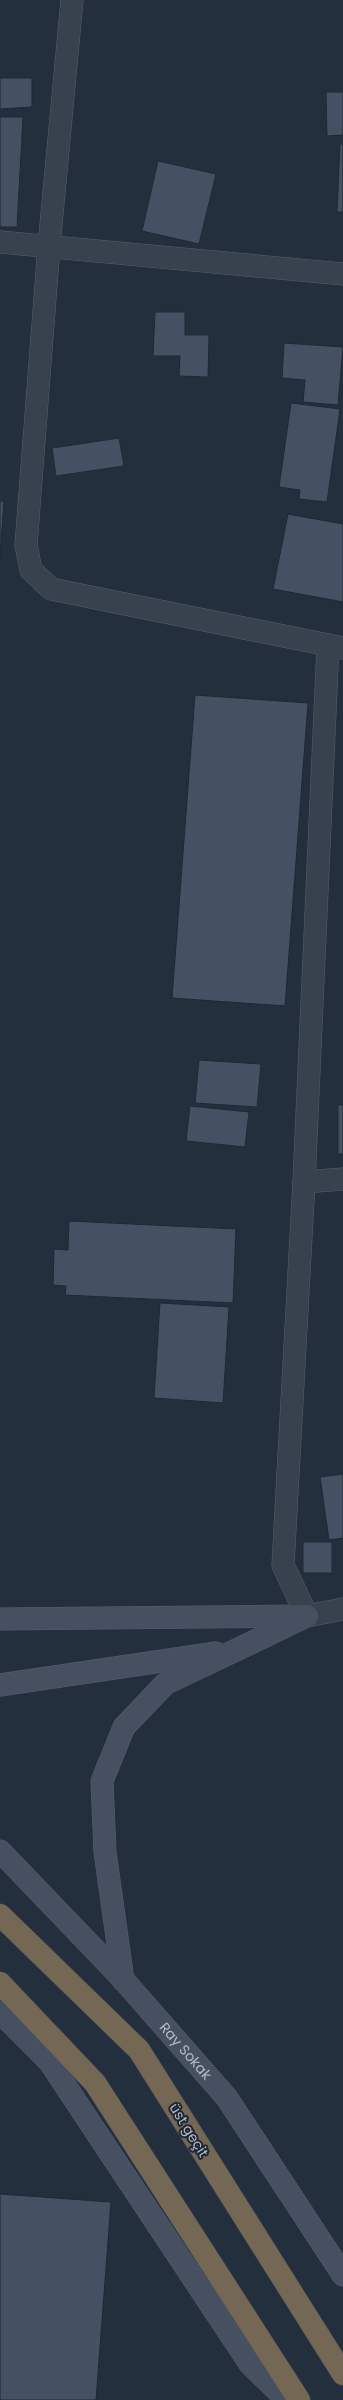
<svg xmlns="http://www.w3.org/2000/svg" width="343" height="2400" font-family="Poppins,sans-serif">
	<rect width="100%" height="100%" fill="#242f3e"/>
	<!-- building -->
	<g fill="#455162" stroke="#1f2835">
		<path d="M0 78H32V107L0 109Z"/>
		<path d="M326 92H343V135L327 136Z"/>
		<path d="M0 117H23L17 227H0Z"/>
		<path d="M340 144H343V212H337Z"/>
		<path d="M158 161 216 174 199 244 142 231Z"/>
		<path d="M155 312H185V335H209L208 377 179 376 180 356H153Z"/>
		<path d="M284 343 343 347 338 405 303 402 305 380 282 378Z"/>
		<path d="M291 403 340 409 327 502 299 499 300 490 279 487Z"/>
		<path d="M119 438 124 466 56 476 52 448Z"/>
		<path d="M0 501H4L0 556Z"/>
		<path d="M288 514 343 524V602L273 589Z"/>
		<path d="M195 695 308 703 285 1006 172 998Z"/>
		<path d="M199 1060 261 1064 257 1107 195 1103Z"/>
		<rect x="338" y="1105" width="5" height="49"/>
		<path d="M190 1106 249 1112 245 1147 186 1141Z"/>
		<path d="M69 1221 236 1229 233 1303 65 1295 66 1286 53 1285 54 1249 68 1250Z"/>
		<path d="M160 1303 229 1307 223 1403 154 1398Z"/>
		<path d="M343 1474V1538L329 1540 320 1477Z"/>
		<rect x="303" y="1542" width="29" height="31"/>
		<path d="M0 2194 111 2202 96 2400H0Z"/>
	</g>
	<g fill="none" stroke-linecap="round" stroke-linejoin="round">
		<!-- street casing -->
		<g stroke="#565f6c" stroke-width="23">
			<g id="street">
				<path d="M72 0 49 246 26 545 31 570 51 589 343 648"/>
				<path d="M0 242 343 274"/>
				<path d="M328 645 304 1182 283 1565 307 1616 343 1609"/>
				<path d="M304 1182 343 1179"/>
			</g>
		</g>
		<!-- secondary casing -->
		<g stroke="#565f6c" stroke-width="23">
			<g id="secondary">
				<path d="M0 1619 300 1616"/>
				<path d="M0 1685 216 1653"/>
				<path id="s1" d="M0 1851 120 1976 227 2098 343 2275"/>
				<path d="M123 1980 105 1852 102 1781 124 1727 165 1684 307 1616"/>
				<path d="M0 2012 49 2061 250 2364 287 2400"/>
			</g>
		</g>
		<!-- highway casing -->
		<g stroke="#434c59" stroke-width="23">
			<g id="highway">
				<path d="M0 1915 139 2050 343 2374"/>
				<path d="M0 1983 95 2083 299 2400"/>
			</g>
		</g>
		<!-- street -->
		<use href="#street" stroke="#38414e" stroke-width="22"/>
		<!-- secondary -->
		<use href="#secondary" stroke="#465061" stroke-width="22"/>
		<!-- highway -->
		<use href="#highway" stroke="#746855" stroke-width="22"/>
	</g>
	<g text-anchor="middle" stroke-width="4" stroke-linejoin="round" paint-order="stroke">
		<!-- street labels -->
		<g font-size="14" fill="#b4bcc9" stroke="#1d2633">
			<text dy="5" stroke="none"><textPath href="#s1" startOffset="273">Ray Sokak</textPath></text>
			<text transform="translate(189 2130) rotate(58)" y="5">üst geçit</text>
		</g>
	</g>
</svg>
